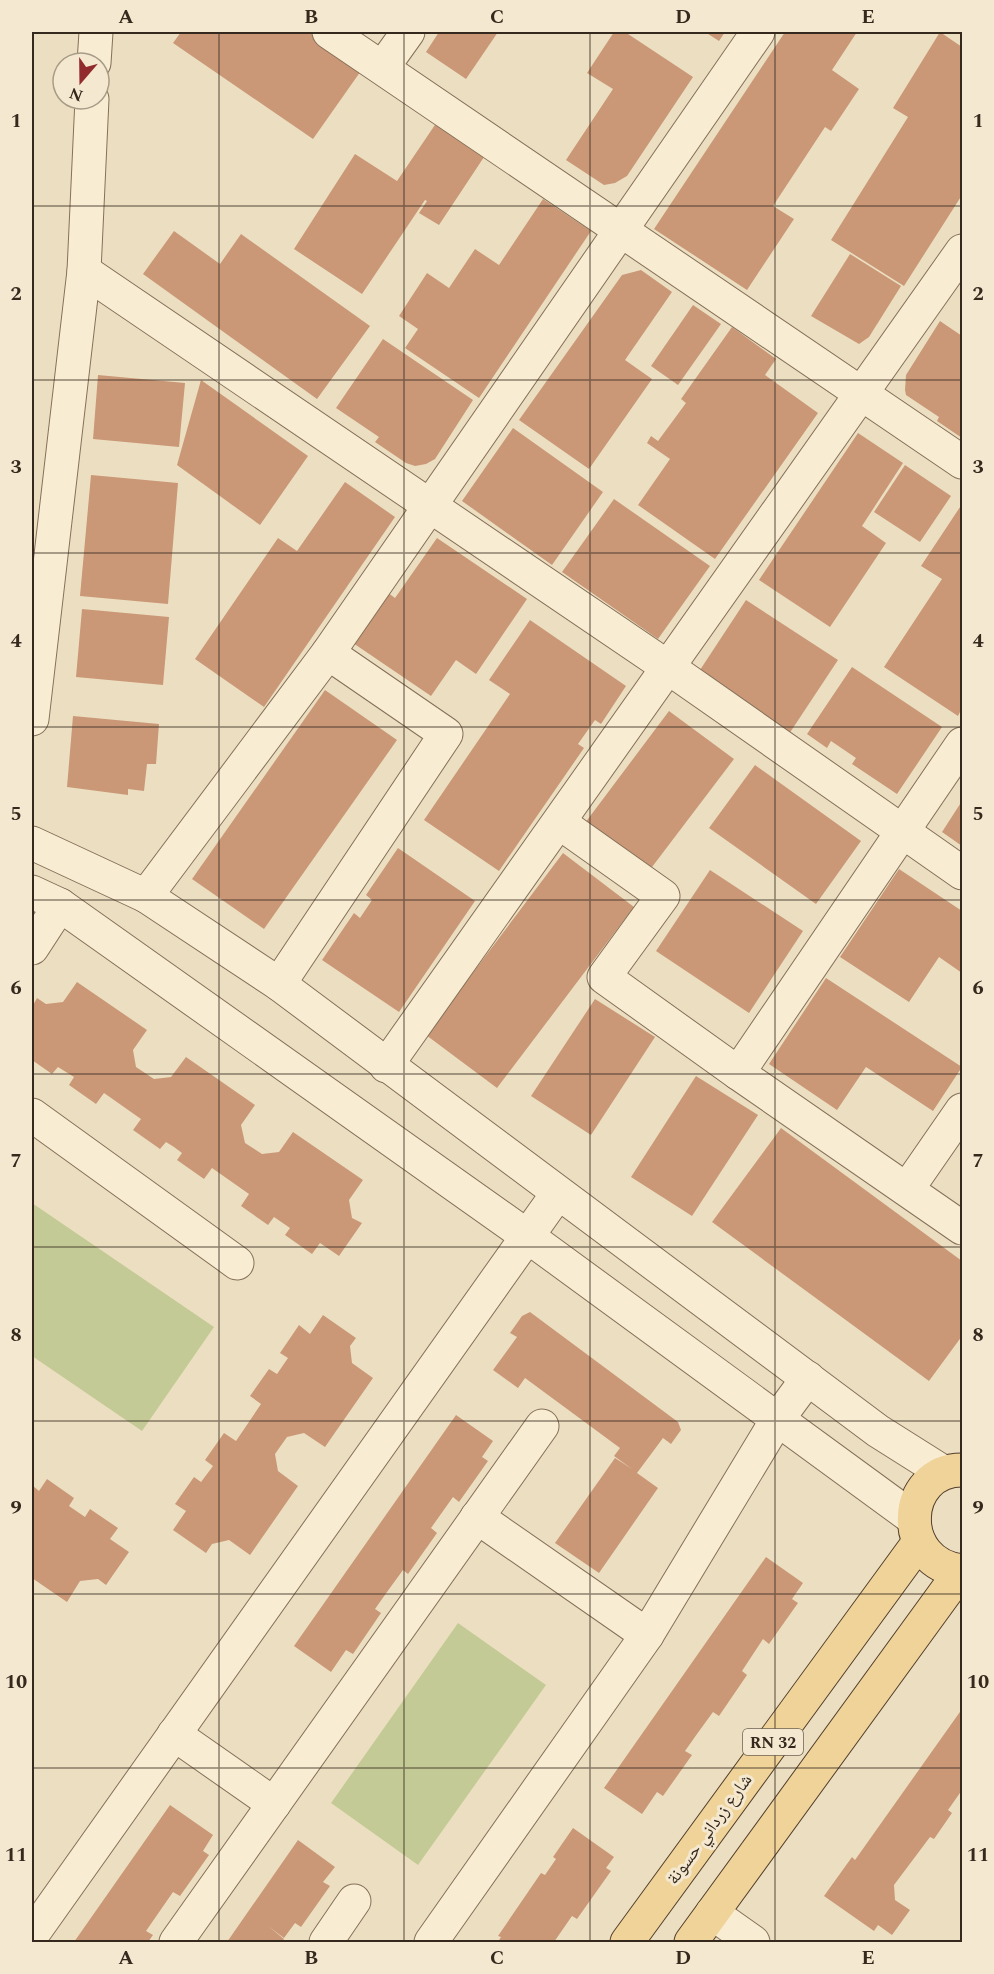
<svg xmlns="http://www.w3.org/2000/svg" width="994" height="1974" font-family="Spectral,'Noto Naskh Arabic',serif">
	<rect width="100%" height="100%" fill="#ecdfc1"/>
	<!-- garden -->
	<g fill="#c4ca95">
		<path d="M32 1203 214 1327 142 1431 32 1356Z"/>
		<path d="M458 1623 546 1685 418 1865 331 1803Z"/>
	</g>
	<!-- building -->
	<g fill="#ca9877">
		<path d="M181 32H309L363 68 313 139 173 43Z"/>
		<path d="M439 32H498L466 79 426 52Z"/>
		<path d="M614 32H625L693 77 627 176 615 183 604 185 566 160 613 89 587 73Z"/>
		<path d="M705 32H725L719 41Z"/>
		<path d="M785 32H857L832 70 859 89 831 131 825 127 773 206 794 219 747 290 654 229Z"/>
		<path d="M940 32 962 47V195L904 286 831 240 908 117 893 108Z"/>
		<path d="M441 116 490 148 439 225 419 213 427 201 425 200 362 294 294 249 355 154 397 181Z"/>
		<path d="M543 199 591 231 479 398 405 348 418 329 399 316 427 273 449 288 475 249 499 265Z"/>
		<path d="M174 231 220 264 241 234 370 326 317 399 143 274Z"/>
		<path d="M850 254 901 286 869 337 859 344 811 316Z"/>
		<path d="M641 270 672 292 625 360 652 379 589 469 519 420 622 275Z"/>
		<path d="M693 305 721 324 678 385 651 366Z"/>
		<path d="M940 321 962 336V438L937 421 939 417 906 395 905 390 906 375Z"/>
		<path d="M732 327 776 359 765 375 818 413 715 559 638 505 670 459 647 443 651 436 658 441 686 403 681 399Z"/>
		<path d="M383 339 473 400 435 459 426 464 415 466 406 463 375 442 379 437 336 408Z"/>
		<path d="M98 375 185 383 179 447 93 439Z"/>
		<path d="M201 380 308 456 260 525 177 465Z"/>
		<path d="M513 428 603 492 552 565 462 501Z"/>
		<path d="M858 433 903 463 862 526 886 543 830 627 759 580Z"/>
		<path d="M905 465 951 496 920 542 874 512Z"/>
		<path d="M91 475 178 483 168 604 80 596Z"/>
		<path d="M345 482 395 517 264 707 195 659 278 538 297 551Z"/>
		<path d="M614 499 710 566 658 639 562 572Z"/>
		<path d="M962 504V708L958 716 884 667 942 579 921 566Z"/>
		<path d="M437 538 527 599 476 674 456 660 431 696 353 643 387 592 395 598Z"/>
		<path d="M746 600 838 660 789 734 698 673Z"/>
		<path d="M82 609 169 617 163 685 76 677Z"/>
		<path d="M530 620 626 686 601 724 595 720 578 744 584 748 499 871 424 820 510 694 489 680Z"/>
		<path d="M852 667 942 727 897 794 852 764 856 758 831 741 827 748 807 734Z"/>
		<path d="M325 690 397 740 264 929 192 879Z"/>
		<path d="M669 711 734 759 649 871 585 823Z"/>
		<path d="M73 716 159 724 156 764H147L144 791 128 789V795L67 787Z"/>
		<path d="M755 765 861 841 816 904 709 828Z"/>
		<path d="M962 801V846L942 832Z"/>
		<path d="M398 848 475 901 399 1012 322 960 354 913 360 918 372 900 366 895Z"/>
		<path d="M563 853 634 907 497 1088 426 1035Z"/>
		<path d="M899 869 962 911V973L939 957 909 1002 840 957Z"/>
		<path d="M710 870 803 931 749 1013 656 951Z"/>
		<path d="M826 978 962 1067 933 1111 866 1067 837 1110 769 1064Z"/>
		<path d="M77 982 147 1030 133 1050 136 1067 154 1079 171 1077 186 1057 255 1105 241 1125 245 1143 262 1154 279 1152 293 1132 363 1180 349 1200 352 1218 362 1223 339 1256 320 1243 312 1254 285 1235 290 1228 274 1217 268 1225 241 1206 249 1194 212 1168 204 1179 177 1160 182 1153 174 1147 166 1142 160 1149 133 1130 141 1119 104 1093 96 1104 69 1085 74 1077 58 1067 52 1074 32 1060V1007L37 998 46 1004 63 1002Z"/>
		<path d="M595 999 655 1037 591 1135 531 1096Z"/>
		<path d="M696 1076 758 1115 692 1216 631 1177Z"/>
		<path d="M781 1128 962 1261V1336L929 1381 712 1222Z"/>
		<path d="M530 1312 678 1422 681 1430 671 1444 663 1438 637 1473 658 1488 599 1573 555 1543 615 1458 632 1469 614 1456 620 1448 525 1378 518 1388 493 1370 517 1337 510 1333 522 1316Z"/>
		<path d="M323 1315 356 1338 350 1346 352 1363 373 1378 325 1447 304 1433 287 1437 275 1454 278 1471 298 1486 250 1555 229 1540 212 1544 206 1553 173 1530 186 1511 175 1504 194 1477 201 1482 213 1466 205 1460 224 1433 236 1441 261 1404 250 1396 269 1369 277 1374 288 1358 280 1353 299 1325 310 1334Z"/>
		<path d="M456 1415 493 1441 482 1457 488 1461 459 1502 453 1497 431 1528 437 1533 408 1574 403 1570 387 1592 375 1609 381 1613 353 1654 346 1650 331 1672 294 1646Z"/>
		<path d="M47 1479 74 1498 69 1506 85 1517 90 1509 118 1528 110 1539 129 1552 106 1585 98 1579 80 1581 67 1602 32 1578V1485L39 1491Z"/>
		<path d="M766 1557 803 1583 792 1599 798 1603 769 1644 763 1639 742 1671 747 1675 719 1716 713 1712 697 1734 685 1751 692 1755 663 1796 657 1792 642 1814 604 1788Z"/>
		<path d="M962 1709V1790L948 1810 952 1813 934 1839 930 1837 894 1885 895 1900 910 1910 892 1935 878 1925 874 1931 824 1896 852 1857 855 1860Z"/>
		<path d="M170 1805 213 1835 203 1851 209 1855 180 1896 173 1892 146 1931 153 1935 148 1942H74Z"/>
		<path d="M573 1828 614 1857 606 1868 611 1871 577 1919 572 1916 554 1942H498L501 1937 498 1936 541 1873 545 1875 556 1859 553 1857Z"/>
		<path d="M298 1840 335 1867 323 1882 330 1886 301 1927 295 1923 284 1938 268 1926 284 1939 282 1942H227Z"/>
	</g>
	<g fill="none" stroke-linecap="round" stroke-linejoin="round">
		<!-- minor casing -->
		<g stroke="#857059" stroke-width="35">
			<g id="minor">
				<path d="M329 32 962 462"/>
				<path d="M94 63 96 32"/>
				<path d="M383 67 408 32"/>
				<path d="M84 271 669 668 962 873"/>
				<path d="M32 719 84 271 92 99"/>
				<path d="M962 744 738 1073 962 1228"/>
				<path d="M560 823 663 896 604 977 738 1073"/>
				<path d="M32 843 146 896 279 984 878 1431 943 1472"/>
				<path d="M32 892 60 905 527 1236 914 1519"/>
				<path d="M146 896 328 653 758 32"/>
				<path d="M32 948 60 905"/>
				<path d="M279 984 446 734 328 653"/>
				<path d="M386 1066 962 251"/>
				<path d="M32 1115 237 1263"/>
				<path d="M908 1188 962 1110"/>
				<path d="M477 1517 647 1635"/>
				<path d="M174 1734 274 1804"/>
				<path d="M712 1913 753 1942"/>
				<path d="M32 1935 558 1193"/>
				<path d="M176 1942 542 1426"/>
				<path d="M326 1942 354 1901"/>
				<path d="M431 1942 647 1635 777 1420 808 1378"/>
			</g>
		</g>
		<!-- major casing -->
		<g stroke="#533e2d" stroke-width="35">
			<g id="major">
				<path d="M962 1470C901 1470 896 1563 962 1571"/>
				<path d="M627 1942 919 1542"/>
				<path d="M691 1942 961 1571"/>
			</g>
		</g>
		<!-- minor -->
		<use href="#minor" stroke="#f8ecd3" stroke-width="33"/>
		<!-- major -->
		<use href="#major" stroke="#efd399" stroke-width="33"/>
	</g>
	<!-- grid -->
	<path fill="none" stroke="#35281d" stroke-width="1.5" stroke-opacity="0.55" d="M219 32V1942M404 32V1942M590 32V1942M775 32V1942M32 206H962M32 380H962M32 553H962M32 727H962M32 900H962M32 1074H962M32 1247H962M32 1421H962M32 1594H962M32 1768H962"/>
	<g text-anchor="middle" stroke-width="6" stroke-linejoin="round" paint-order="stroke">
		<!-- shield labels -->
		<rect fill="#f4e9d0" stroke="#6e6253" stroke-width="1.5" x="743" y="1729" width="60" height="26" rx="4.5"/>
		<g font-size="16" font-weight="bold" fill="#35281d">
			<text x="773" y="1748">RN 32</text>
		</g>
		<!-- street labels -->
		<g font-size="18" fill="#35281d" stroke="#f4e9d0">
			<text transform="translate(709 1829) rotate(-54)" y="6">شارع زرداني حسونة</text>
		</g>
	</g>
	<!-- border -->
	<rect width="994" height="1974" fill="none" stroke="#f4e9d0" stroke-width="66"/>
	<!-- north arrow -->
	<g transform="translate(81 81) rotate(200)"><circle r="28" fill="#f4e9d0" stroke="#a89c88" stroke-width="1.5"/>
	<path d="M0-4.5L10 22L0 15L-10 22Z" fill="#922b2d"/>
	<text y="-9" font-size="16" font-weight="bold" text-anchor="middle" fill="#35281d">N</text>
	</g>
	<rect x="33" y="33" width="928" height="1908" fill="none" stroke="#35281d" stroke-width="2"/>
	<g font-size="20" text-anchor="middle" font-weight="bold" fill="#35281d">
		<text x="126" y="23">A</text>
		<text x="311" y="23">B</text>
		<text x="497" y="23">C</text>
		<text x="683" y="23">D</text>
		<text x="868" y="23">E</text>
		<text x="16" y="127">1</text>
		<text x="978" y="127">1</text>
		<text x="16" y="300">2</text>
		<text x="978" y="300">2</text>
		<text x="16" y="473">3</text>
		<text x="978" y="473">3</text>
		<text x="16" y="647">4</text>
		<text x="978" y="647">4</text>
		<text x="16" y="820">5</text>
		<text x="978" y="820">5</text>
		<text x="16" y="994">6</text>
		<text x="978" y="994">6</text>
		<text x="16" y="1167">7</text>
		<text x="978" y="1167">7</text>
		<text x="16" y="1341">8</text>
		<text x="978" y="1341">8</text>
		<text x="16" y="1514">9</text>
		<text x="978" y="1514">9</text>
		<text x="16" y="1688">10</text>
		<text x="978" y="1688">10</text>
		<text x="16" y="1861">11</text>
		<text x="978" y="1861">11</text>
		<text x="126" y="1964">A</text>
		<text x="311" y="1964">B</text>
		<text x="497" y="1964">C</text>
		<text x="683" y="1964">D</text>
		<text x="868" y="1964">E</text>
	</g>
</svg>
